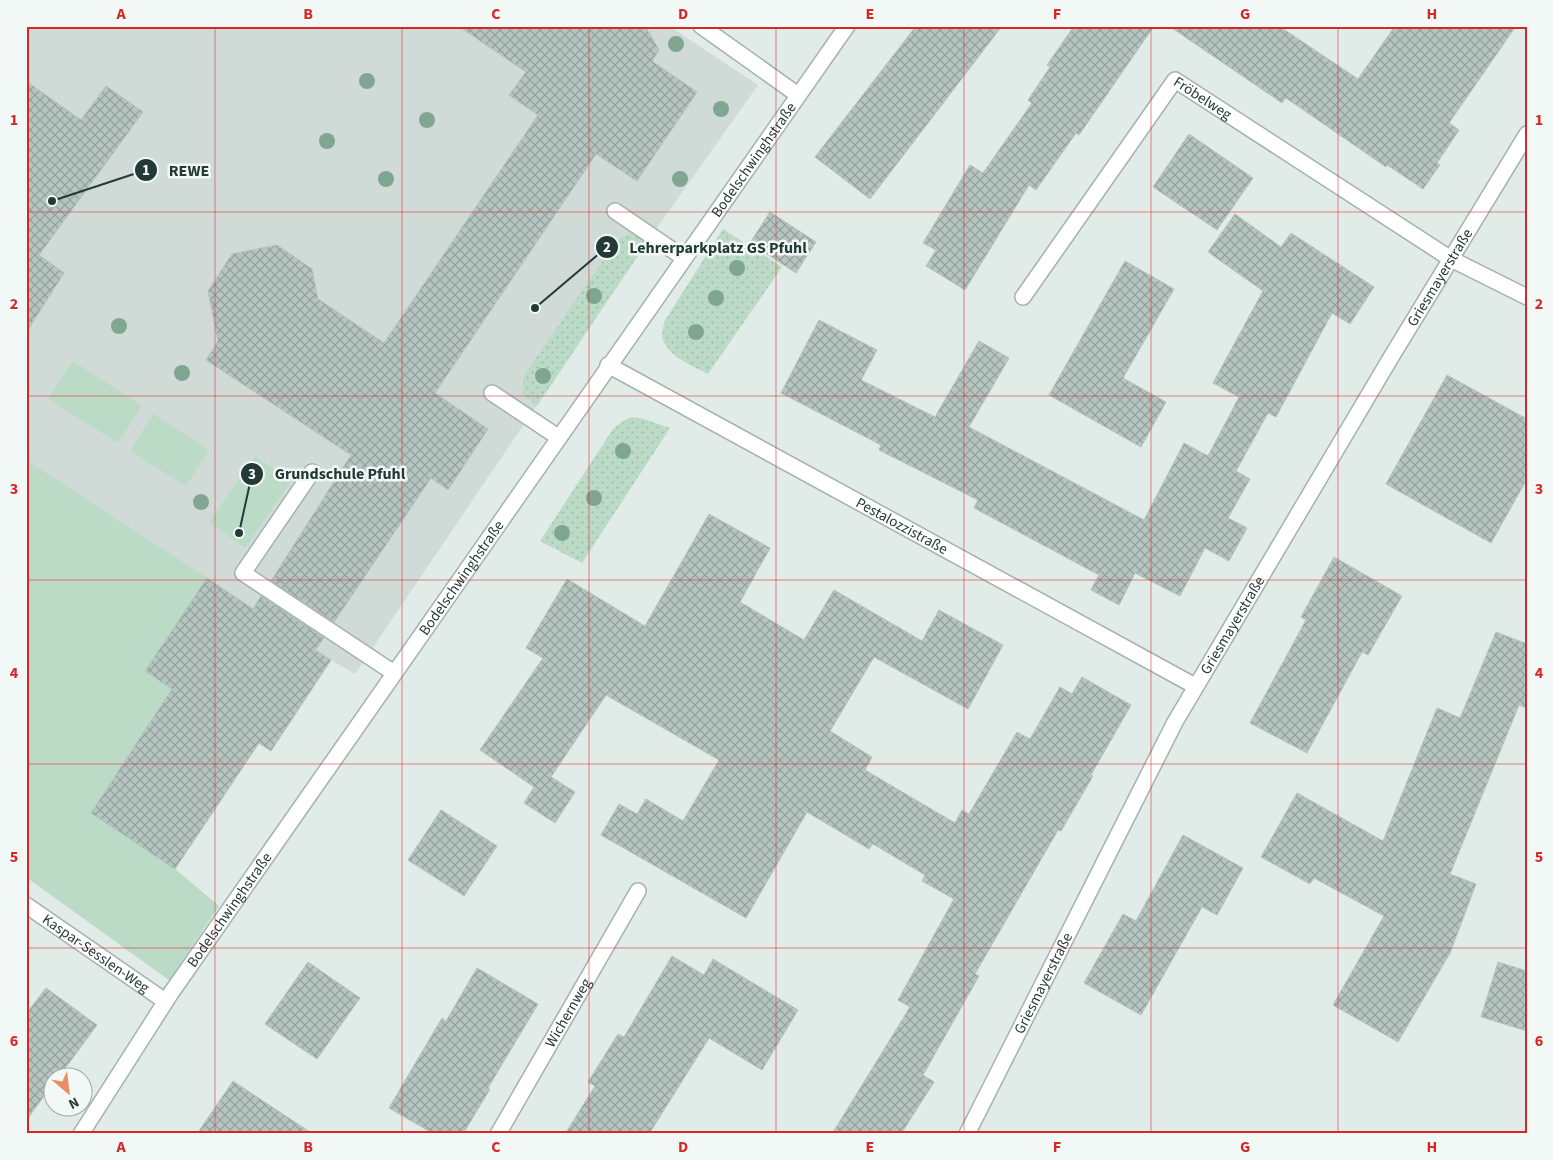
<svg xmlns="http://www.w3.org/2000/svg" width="1553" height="1160" font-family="'Source Sans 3',sans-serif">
	<defs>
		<pattern id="grass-dots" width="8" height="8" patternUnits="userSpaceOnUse" patternTransform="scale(1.25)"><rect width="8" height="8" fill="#bcdbc7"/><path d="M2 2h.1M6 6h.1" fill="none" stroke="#a1bdac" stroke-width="1.8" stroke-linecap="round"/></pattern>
		<pattern id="building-cross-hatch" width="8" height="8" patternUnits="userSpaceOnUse" patternTransform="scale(1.25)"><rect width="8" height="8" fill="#b7c5c1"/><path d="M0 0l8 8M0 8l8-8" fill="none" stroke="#94a19e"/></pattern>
	</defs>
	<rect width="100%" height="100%" fill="#e1ebe7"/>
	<!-- built -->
	<path fill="#d0dad6" d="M26 26H669L758 85 647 242 355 674 331 660 271 751 258 743 175 869 219 906 169 980 26 877Z"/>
	<!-- grass -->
	<g fill="url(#grass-dots)">
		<path d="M723 229 782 267 708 374C693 366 663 355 662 334 662 331 664 326 664 322Z"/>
		<path d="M629 234H637L647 242 537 406 523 394V377L617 240Z"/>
		<path d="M632 417 644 419 670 428 582 563 540 541 613 429 623 421Z"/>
	</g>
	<!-- park -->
	<g fill="#bcdbc7">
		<path d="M73 361 142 406 118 443 48 399Z"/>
		<path d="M153 414 209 450 186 486 130 451Z"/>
		<path d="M255 456 291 481 245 548 209 522Z"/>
		<path d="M26 460 203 575 331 660 271 751 258 743 175 869 219 906 169 980 26 877Z"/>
	</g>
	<!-- building -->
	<g fill="url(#building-cross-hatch)" stroke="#b4c4bf">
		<path d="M458 26H601L647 29 659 50 652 61 697 92 637 181 596 154 435 393 488 429 448 490 431 478 334 622 271 581 351 455 206 360 218 341 208 291 232 254 277 245 312 269 318 299 384 343 538 115 509 95 526 72Z"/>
		<path d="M916 26H1002L870 199 815 157Z"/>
		<path d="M1074 26H1154L1079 135 1076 133 1036 190 1029 185 965 290 926 266 936 250 923 243 970 165 983 173 1032 103 1028 100 1050 67 1047 65Z"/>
		<path d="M1169 26H1279L1358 79 1395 26H1516L1449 123 1459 130 1437 163 1440 165 1423 189 1387 165 1386 167 1286 98 1282 103Z"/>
		<path d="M26 81 81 120 106 86 143 112 39 255 64 273 26 333Z"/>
		<path d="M1189 134 1253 178 1217 230 1153 187Z"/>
		<path d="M770 212 816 242 796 273 750 243Z"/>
		<path d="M1235 214 1281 247 1291 233 1374 287 1350 324 1332 313 1276 417 1268 413 1236 471 1250 479 1228 518 1247 528 1229 561 1205 548 1180 596 1135 573 1119 605 1091 590 1099 575 974 508 978 500 879 450 881 445 781 393 819 320 877 350 861 380 935 417 979 341 1009 358 969 427 1144 520 1184 443 1208 456 1239 397 1213 383 1263 291 1208 252Z"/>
		<path d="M1125 261 1174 289 1123 378 1166 402 1141 447 1049 395Z"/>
		<path d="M1447 375 1527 419V479L1491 543 1386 484Z"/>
		<path d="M709 514 770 548 740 602 804 640 834 590 922 641 939 610 1003 645 968 709 874 657 830 731 872 757 865 770 955 823 962 810 969 814 1017 732 1030 739 1060 687 1072 694 1082 677 1131 705 1091 775 1093 776 1061 831 1058 830 975 974 979 976 923 1075 934 1082 901 1134H832L910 1007 898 1000 954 899 922 881 925 875 873 844 869 849 807 812 746 918 601 835 619 804 637 814 646 799 683 821 719 760 606 695 551 777 575 792 555 823 524 803 534 787 480 750 543 658 526 648 567 579 645 626Z"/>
		<path d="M1334 557 1402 596 1368 655 1362 652 1307 753 1250 723 1306 620 1301 617Z"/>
		<path d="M207 578 253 609 261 596 324 638 315 650 331 660 271 751 259 743 175 869 91 813 172 689 145 671Z"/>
		<path d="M1496 632 1527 644V708L1519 705 1450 874 1476 884 1450 953 1398 1042 1333 1005 1384 916 1314 878 1310 884 1261 857 1297 793 1383 841 1437 708 1460 718Z"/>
		<path d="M441 810 497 846 464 896 408 860Z"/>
		<path d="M1183 835 1243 868 1217 915 1202 907 1141 1015 1084 983 1123 914 1136 921Z"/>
		<path d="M672 956 704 975 713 959 798 1010 762 1070 709 1038 649 1134H565L595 1086 588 1082 618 1034 624 1037Z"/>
		<path d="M308 962 360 998 317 1059 265 1024Z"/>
		<path d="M1498 962 1527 971V1031L1481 1017Z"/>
		<path d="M477 968 538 1004 488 1088 490 1089 463 1134H434L389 1108 442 1018 446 1021Z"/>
		<path d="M46 988 97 1025 58 1078H52V1085L26 1121V1014Z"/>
		<path d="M233 1081 313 1134H197Z"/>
	</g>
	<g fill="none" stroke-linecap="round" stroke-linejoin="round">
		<!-- service casing -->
		<g stroke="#a4b2ae" stroke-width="18">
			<g id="service">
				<path d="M615 211 684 258"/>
				<path d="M1451 259 1527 297"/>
				<path d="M492 393 558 437"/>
				<path d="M312 472 243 573 394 673"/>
			</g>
		</g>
		<!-- minor casing -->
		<g stroke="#a4b2ae" stroke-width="18">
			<g id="minor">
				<path d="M701 26 798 95"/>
				<path id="s1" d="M1023 297 1175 80 1451 259"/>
				<path id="s2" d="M608 365 1195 686"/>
				<path id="s3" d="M26 905 165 1001"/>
				<path id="s4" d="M81 1134 171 993 847 26"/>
				<path id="s5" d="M498 1134 638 891"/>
				<path id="s6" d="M967 1134 1175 722 1390 359 1527 134"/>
			</g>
		</g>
		<!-- service -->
		<use href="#service" stroke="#fff" stroke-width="15"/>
		<!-- minor -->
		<use href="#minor" stroke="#fff" stroke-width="15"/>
	</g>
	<!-- trees -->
	<g fill="#80a692">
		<circle cx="676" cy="44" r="8"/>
		<circle cx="367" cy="81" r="8"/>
		<circle cx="721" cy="109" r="8"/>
		<circle cx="427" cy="120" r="8"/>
		<circle cx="327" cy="141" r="8"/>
		<circle cx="386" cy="179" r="8"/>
		<circle cx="680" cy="179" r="8"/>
		<circle cx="737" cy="268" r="8"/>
		<circle cx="594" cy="296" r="8"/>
		<circle cx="716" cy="298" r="8"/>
		<circle cx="119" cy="326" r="8"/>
		<circle cx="696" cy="332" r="8"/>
		<circle cx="182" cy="373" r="8"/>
		<circle cx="543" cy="376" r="8"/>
		<circle cx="623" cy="451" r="8"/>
		<circle cx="594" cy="498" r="8"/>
		<circle cx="201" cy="502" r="8"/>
		<circle cx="562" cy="533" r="8"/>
	</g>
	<!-- grid -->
	<path fill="none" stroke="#d62828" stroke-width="1" stroke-opacity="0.55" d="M215 26V1134M402 26V1134M589 26V1134M776 26V1134M964 26V1134M1151 26V1134M1338 26V1134M26 212H1527M26 396H1527M26 580H1527M26 764H1527M26 948H1527"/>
	<g text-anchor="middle" stroke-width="5" stroke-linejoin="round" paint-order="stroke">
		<!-- street labels -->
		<g font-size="15" fill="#233a36" stroke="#f2f8f5">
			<text dy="5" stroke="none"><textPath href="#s1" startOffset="298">Fröbelweg</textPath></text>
			<text dy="5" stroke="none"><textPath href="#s4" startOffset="1184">Bodelschwinghstraße</textPath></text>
			<text dy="5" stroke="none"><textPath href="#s6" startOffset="979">Griesmayerstraße</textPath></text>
			<text dy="5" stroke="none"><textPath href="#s2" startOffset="335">Pestalozzistraße</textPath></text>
			<text dy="5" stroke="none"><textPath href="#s4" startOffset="674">Bodelschwinghstraße</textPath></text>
			<text dy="5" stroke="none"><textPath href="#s6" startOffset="574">Griesmayerstraße</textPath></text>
			<text dy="5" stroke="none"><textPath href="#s4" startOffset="269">Bodelschwinghstraße</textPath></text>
			<text dy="5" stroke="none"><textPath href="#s3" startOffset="85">Kaspar-Sesslen-Weg</textPath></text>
			<text dy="5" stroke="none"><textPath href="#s6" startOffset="169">Griesmayerstraße</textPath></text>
			<text dy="5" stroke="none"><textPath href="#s5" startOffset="140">Wichernweg</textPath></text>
		</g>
	</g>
	<!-- callouts -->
	<path fill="none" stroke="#233a36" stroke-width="2" d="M52 201L146 170M535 308L607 247M239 533L252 474"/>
	<g fill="#233a36" stroke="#f2f8f5" stroke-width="2">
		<circle cx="52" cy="201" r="5"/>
		<circle cx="535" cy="308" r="5"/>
		<circle cx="239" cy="533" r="5"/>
		<circle cx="146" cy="170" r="12"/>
		<circle cx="607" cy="247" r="12"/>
		<circle cx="252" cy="474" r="12"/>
	</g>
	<g font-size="15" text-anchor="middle" font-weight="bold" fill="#fff">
		<text x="146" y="175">1</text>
		<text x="607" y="252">2</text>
		<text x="252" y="479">3</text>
	</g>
	<g font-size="16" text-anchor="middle" font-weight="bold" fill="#233a36" stroke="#f2f8f5" stroke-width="5" stroke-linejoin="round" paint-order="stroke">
		<text x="189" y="176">REWE</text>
		<text x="718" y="253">Lehrerparkplatz GS Pfuhl</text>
		<text x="340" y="479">Grundschule Pfuhl</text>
	</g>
	<!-- border -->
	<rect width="1553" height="1160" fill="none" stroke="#f2f8f5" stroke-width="55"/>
	<!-- north arrow -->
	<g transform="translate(68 1092) rotate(152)"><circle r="24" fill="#f2f8f5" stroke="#9faca9"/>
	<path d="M0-4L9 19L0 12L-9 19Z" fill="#e88e62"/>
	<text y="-8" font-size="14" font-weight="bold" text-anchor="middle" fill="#233a36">N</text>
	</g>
	<rect x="28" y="28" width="1498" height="1104" fill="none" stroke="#d62828" stroke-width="2"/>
	<g font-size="16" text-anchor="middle" font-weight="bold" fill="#d62828">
		<text x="121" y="19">A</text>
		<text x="308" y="19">B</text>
		<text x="496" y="19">C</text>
		<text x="683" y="19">D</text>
		<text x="870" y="19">E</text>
		<text x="1057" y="19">F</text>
		<text x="1245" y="19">G</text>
		<text x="1432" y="19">H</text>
		<text x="14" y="125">1</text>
		<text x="1539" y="125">1</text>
		<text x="14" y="309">2</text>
		<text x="1539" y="309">2</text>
		<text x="14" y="494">3</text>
		<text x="1539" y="494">3</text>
		<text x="14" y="678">4</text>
		<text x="1539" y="678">4</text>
		<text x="14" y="862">5</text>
		<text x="1539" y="862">5</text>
		<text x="14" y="1046">6</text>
		<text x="1539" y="1046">6</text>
		<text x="121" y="1152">A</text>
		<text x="308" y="1152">B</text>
		<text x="496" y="1152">C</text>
		<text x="683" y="1152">D</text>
		<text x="870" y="1152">E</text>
		<text x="1057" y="1152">F</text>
		<text x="1245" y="1152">G</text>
		<text x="1432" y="1152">H</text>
	</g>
</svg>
